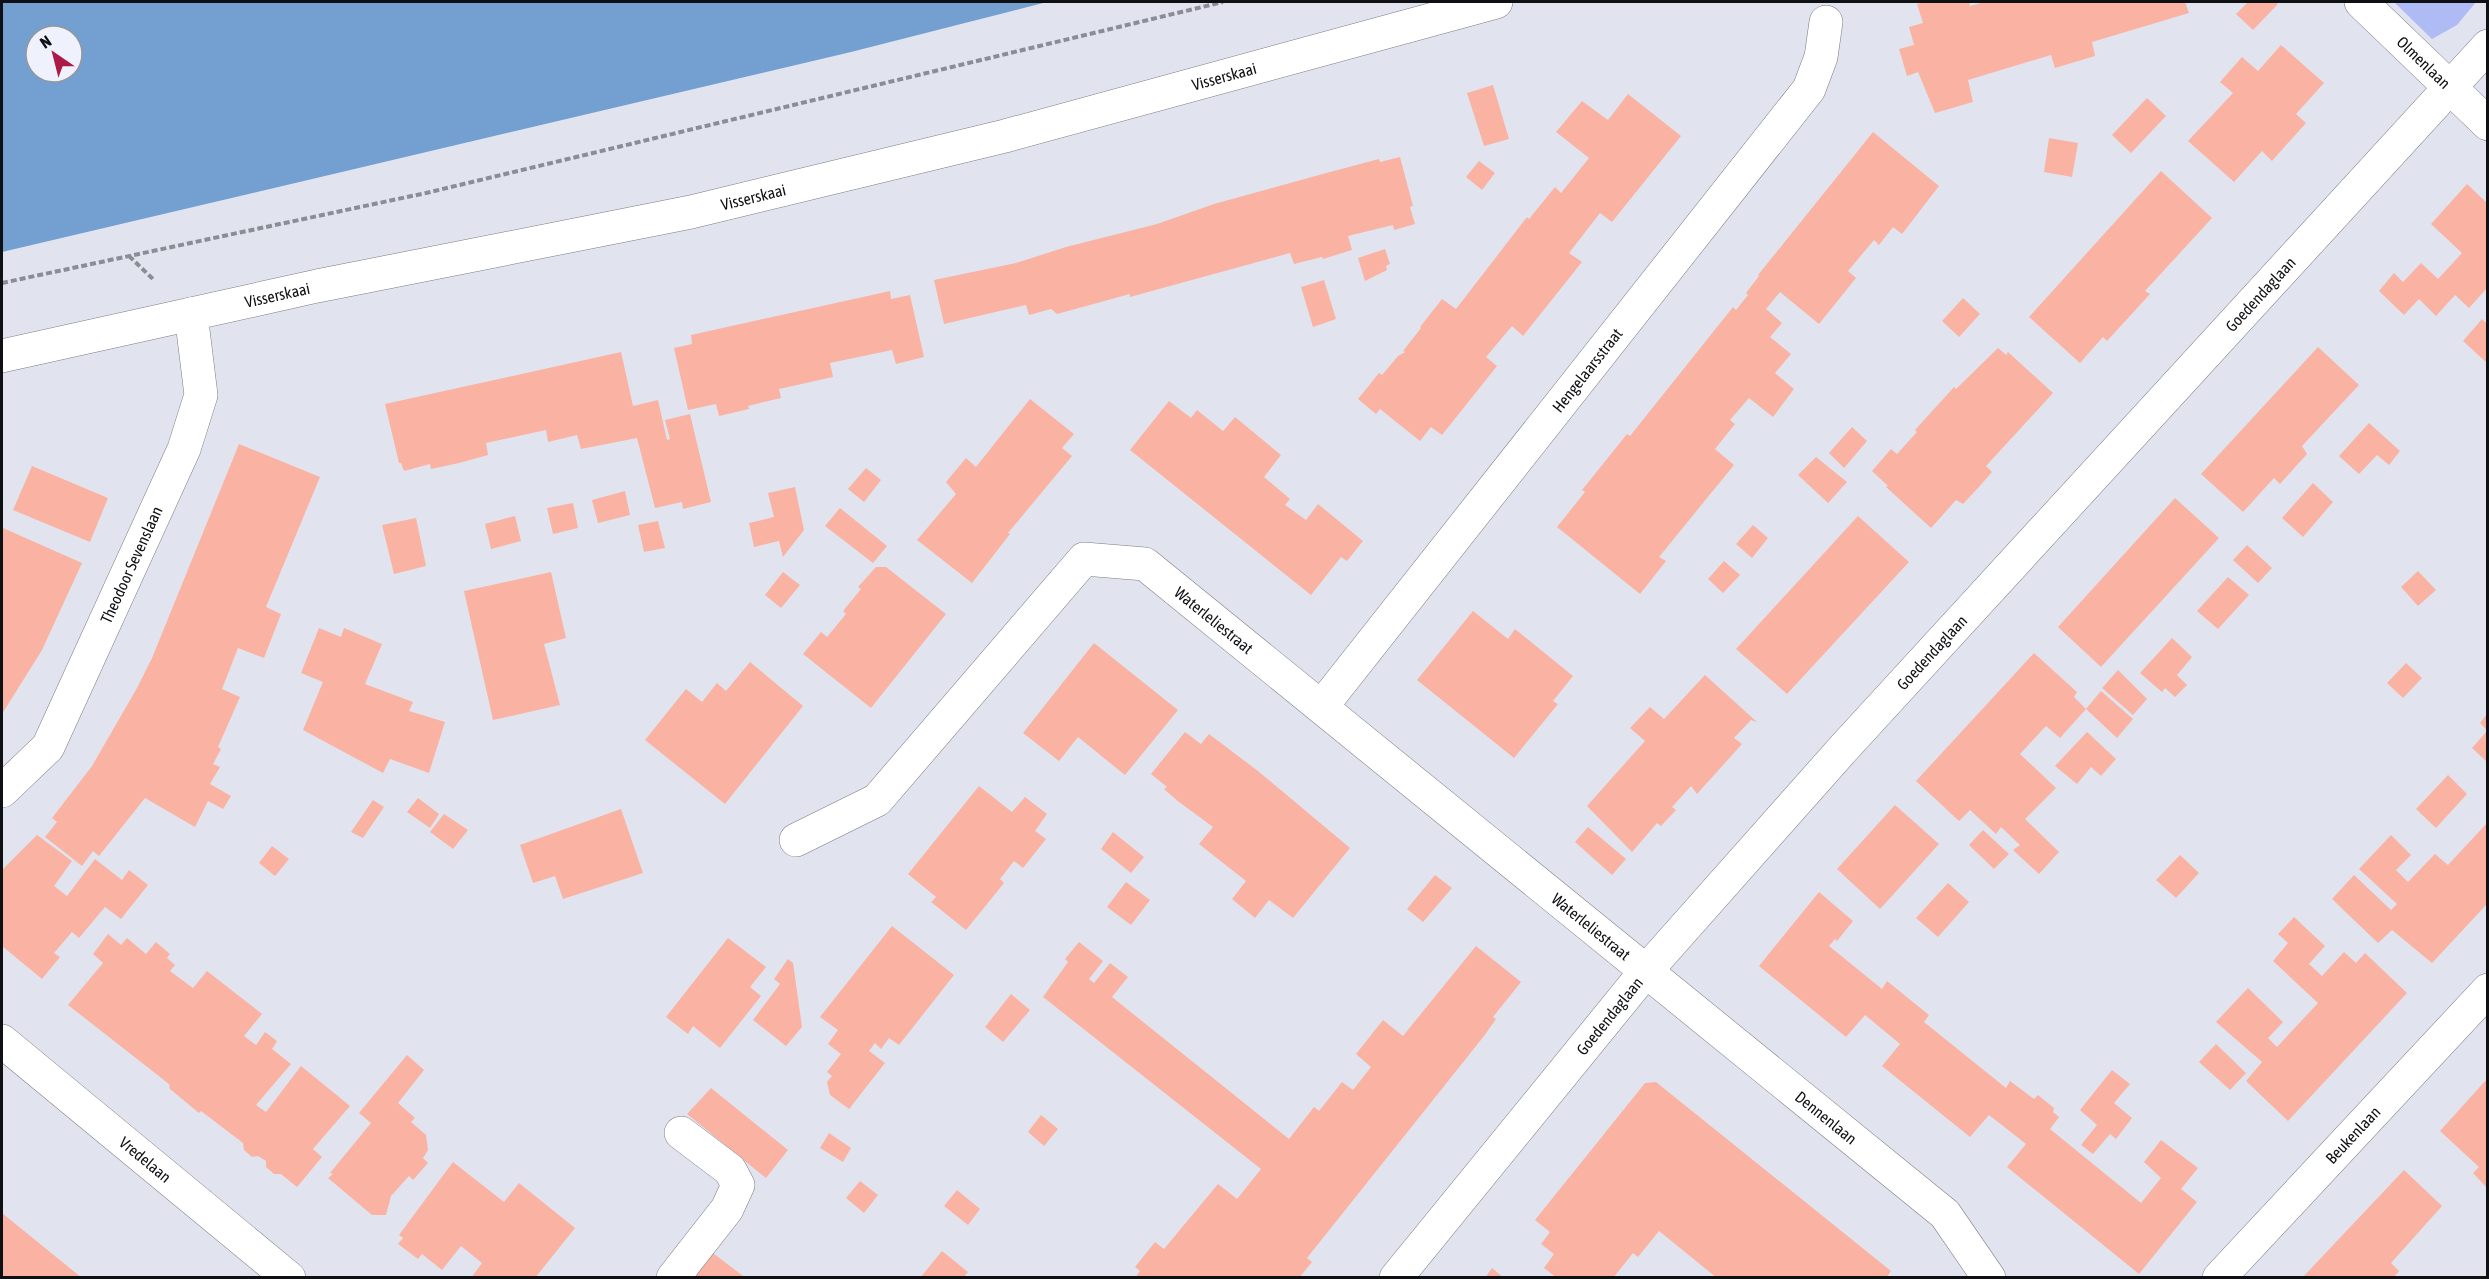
<svg xmlns="http://www.w3.org/2000/svg" width="2489" height="1279" font-family="'Asap Condensed',sans-serif">
	<rect width="100%" height="100%" fill="#e1e4ef"/>
	<!-- green -->
	<path fill="#aebbf5" d="M2394 2H2476L2457 25 2432 39Z"/>
	<!-- water -->
	<path fill="#73a0d0" fill-rule="evenodd" d="M2 2H1047L851 52 2 252ZM36 36H72V72H36Z"/>
	<!-- building -->
	<g fill="#fab3a2">
		<path d="M1926 2H1969L1970 6 1985 2H2185L2189 13 2092 42 2095 56 2055 68 2051 55 1968 80 1973 102 1935 113 1918 72 1907 76 1899 49 1914 45 1909 27 1923 23 1917 4Z"/>
		<path d="M2248 2H2276L2278 4 2253 30 2236 14Z"/>
		<path d="M2281 45 2324 83 2296 114 2306 123 2272 161 2262 151 2234 182 2188 141 2233 93 2220 82 2242 57 2258 71Z"/>
		<path d="M1493 85 1509 139 1484 146 1467 93Z"/>
		<path d="M1628 94 1681 136 1612 222 1600 213 1569 253 1582 262 1523 336 1512 326 1486 357 1497 366 1442 435 1431 427 1420 441 1380 409 1376 414 1358 399 1379 373 1382 375 1398 356 1405 352 1403 351 1421 328 1420 327 1442 299 1456 309 1527 217 1529 219 1555 187 1561 193 1589 158 1556 132 1582 101 1608 120Z"/>
		<path d="M2147 98 2166 116 2131 153 2112 135Z"/>
		<path d="M1873 132 1939 186 1902 234 1893 227 1879 245 1874 240 1848 271 1856 278 1819 324 1780 292 1766 309 1782 323 1770 337 1791 354 1775 373 1794 389 1773 417 1749 398 1730 420 1735 424 1715 449 1734 465 1659 557 1666 561 1640 594 1557 527 1585 492 1582 490 1627 434 1630 436 1733 307 1736 310 1748 295 1746 293 1759 276 1758 275Z"/>
		<path d="M2049 138 2078 143 2072 177 2044 172Z"/>
		<path d="M1400 157 1413 206 1410 207 1415 224 1394 230 1393 225 1348 236 1352 250 1323 259 1322 257 1294 264 1290 253 1130 297V294L1057 314 1051 309 1029 315 1026 305 944 324 934 280 1016 263 1066 247 1157 224 1214 204 1330 172 1379 159 1380 162Z"/>
		<path d="M1479 161 1495 173 1482 190 1466 177Z"/>
		<path d="M2161 171 2212 218 2145 291 2150 294 2107 341 2103 337 2080 363 2029 317Z"/>
		<path d="M2467 184 2487 203V288L2469 308 2455 295 2436 316 2419 299 2404 315 2379 291 2394 273 2403 282 2421 263 2438 279 2462 253 2431 224Z"/>
		<path d="M1385 249 1390 264 1386 266 1387 270 1365 281 1358 258Z"/>
		<path d="M1324 280 1336 319 1313 327 1301 287Z"/>
		<path d="M890 291 891 299 910 295 924 357 896 364 892 350 830 363 833 377 779 389 781 398 748 406 749 409 719 416 716 404 688 410 674 348 692 344 691 335Z"/>
		<path d="M1963 298 1980 314 1959 337 1942 321Z"/>
		<path d="M2482 319 2487 324V363L2463 341Z"/>
		<path d="M2318 347 2359 385 2302 446 2307 454 2280 484 2274 478 2243 512 2201 474Z"/>
		<path d="M1998 348 2006 355 2008 352 2053 393 1986 466 1992 472 1978 488 1963 504 1956 500 1931 528 1886 487 1888 486 1872 471 1891 449 1897 454 1917 432 1915 430 1954 387 1956 389Z"/>
		<path d="M621 352 633 406 658 400 667 440 670 439 665 420 690 414 711 502 683 509 682 502 655 508 637 438 581 449 577 435 548 442 546 430 486 443 488 455 459 463 431 469 430 464 404 471 401 463H399L385 404Z"/>
		<path d="M1030 399 1074 434 1062 448 1072 456 1008 533 1010 534 972 583 917 540 956 494 946 482 966 458 976 467Z"/>
		<path d="M1169 401 1191 418 1197 410 1223 431 1235 417 1281 455 1264 477 1290 499 1285 505 1306 520 1318 504 1363 541 1347 561 1341 557 1311 595 1130 450Z"/>
		<path d="M2369 423 2400 451 2389 465 2377 455 2359 474 2339 456Z"/>
		<path d="M1852 427 1867 441 1844 468 1829 453Z"/>
		<path d="M239 444 320 477 266 607 281 614 264 658 238 648 222 689 240 697 218 747 221 749 213 764 220 767 210 784 231 796 223 809 208 801 195 827 145 798 99 856 93 851 82 866 45 837 57 822 52 818 92 766 137 688 152 658Z"/>
		<path d="M1816 457 1847 482 1828 503 1798 475Z"/>
		<path d="M32 466 108 498 90 542 13 510Z"/>
		<path d="M866 468 881 480 864 502 848 489Z"/>
		<path d="M2313 483 2333 502 2303 537 2282 518Z"/>
		<path d="M795 487 804 530 783 557 779 541 754 547 749 523 774 517 768 493Z"/>
		<path d="M625 491 630 515 598 523 592 500Z"/>
		<path d="M2175 498 2219 538 2101 667 2058 627Z"/>
		<path d="M573 503 578 528 553 534 547 508Z"/>
		<path d="M840 508 887 546 873 563 825 526Z"/>
		<path d="M515 516 521 541 491 549 485 524Z"/>
		<path d="M1858 516 1909 562 1787 694 1736 649Z"/>
		<path d="M416 518 426 566 394 574 382 525Z"/>
		<path d="M658 521 665 548 644 552 638 525Z"/>
		<path d="M1753 525 1768 538 1752 558 1736 544Z"/>
		<path d="M3 528 82 563 42 650 2 714Z"/>
		<path d="M2247 545 2272 568 2258 583 2233 560Z"/>
		<path d="M1724 561 1740 575 1723 593 1708 579Z"/>
		<path d="M876 567H886L946 614 871 708 803 654 821 632 827 637 846 614 843 611 861 589 858 587Z"/>
		<path d="M2418 571 2436 590 2418 606 2401 587Z"/>
		<path d="M551 572 566 638 544 644 560 705 493 720 464 591Z"/>
		<path d="M783 572 800 585 781 608 765 595Z"/>
		<path d="M2228 577 2249 595 2218 629 2197 611Z"/>
		<path d="M1473 611 1508 639 1515 629 1573 676 1553 701 1558 704 1514 758 1417 680Z"/>
		<path d="M319 628 341 637 344 628 382 644 365 684 413 702 409 711 445 722 429 773 390 759 383 773 303 730 323 682 301 673Z"/>
		<path d="M2172 638 2192 657 2177 675 2187 685 2175 697 2165 688 2162 692 2140 673Z"/>
		<path d="M1094 643 1178 710 1125 775 1078 737 1059 761 1023 733Z"/>
		<path d="M2034 653 2077 692 2074 697 2086 709 2060 738 2046 726 2020 754 2056 788 2025 819 2059 852 2039 874 2013 850 2020 845 2001 827 1996 834 1970 810 1959 821 1916 781Z"/>
		<path d="M750 662 803 706 725 804 645 740 686 689 702 702 717 683 726 691Z"/>
		<path d="M2406 663 2422 678 2403 698 2387 683Z"/>
		<path d="M2118 670 2147 699 2133 715 2102 688Z"/>
		<path d="M1705 675 1757 722 1751 720 1734 738 1742 744 1697 794 1691 786 1672 807 1676 810 1661 826 1657 823 1632 852 1587 806 1645 741 1630 728 1650 707 1664 719Z"/>
		<path d="M2101 691 2133 719 2117 738 2086 709Z"/>
		<path d="M2487 714V730L2480 723Z"/>
		<path d="M2487 731V762L2472 748Z"/>
		<path d="M1185 732 1201 744 1209 734 1258 771 1350 848 1293 918 1269 900 1255 918 1232 899 1246 881 1199 844 1213 827 1179 802 1164 789 1167 787 1151 774Z"/>
		<path d="M2087 732 2116 759 2101 776 2091 767 2077 784 2055 766Z"/>
		<path d="M2448 775 2467 794 2436 828 2416 809Z"/>
		<path d="M979 786 1012 812 1025 797 1047 814 1035 831 1046 839 1023 868 1014 861 1000 879 1004 883 966 930 931 902 936 897 908 874Z"/>
		<path d="M418 798 439 814 430 828 407 812Z"/>
		<path d="M373 800 384 807 363 838 351 832Z"/>
		<path d="M1895 805 1939 844 1880 909 1837 869Z"/>
		<path d="M621 809 643 873 563 899 555 876 533 883 520 845Z"/>
		<path d="M444 814 468 830 453 849 430 832Z"/>
		<path d="M2487 823V904L2432 963 2392 930 2378 943 2332 899 2354 875 2391 910 2397 904 2359 869 2391 835 2411 855 2396 870 2408 882 2435 854 2448 865Z"/>
		<path d="M1588 827 1626 859 1612 875 1575 842Z"/>
		<path d="M1983 830 2009 854 1994 869 1969 845Z"/>
		<path d="M1113 832 1144 857 1131 873 1101 849Z"/>
		<path d="M37 835 72 861 54 886 67 896 95 859 122 880 129 870 148 885 121 919 105 907 79 938 72 932 54 953 60 957 42 979 2 946V870Z"/>
		<path d="M272 846 289 859 275 876 259 863Z"/>
		<path d="M2180 855 2199 873 2176 898 2156 880Z"/>
		<path d="M1435 875 1452 888 1423 922 1407 909Z"/>
		<path d="M1126 882 1150 900 1131 925 1107 907Z"/>
		<path d="M1948 883 1969 902 1938 937 1916 918Z"/>
		<path d="M1819 892 1853 921 1837 941 1835 939 1829 946 1882 989 1887 981 1929 1015 1924 1022 2006 1088 2010 1081 2034 1099 2038 1095 2054 1108 2053 1112 2059 1117 2050 1129 2141 1203 2161 1178 2144 1162 2161 1140 2198 1168 2181 1189 2197 1202 2139 1274 2007 1167 2026 1144 1989 1115 1970 1137 1882 1066 1900 1044 1865 1015 1846 1037 1759 966Z"/>
		<path d="M2294 917 2325 946 2309 964 2322 976 2344 952 2356 963 2365 953 2407 993 2288 1121 2246 1081 2262 1062 2216 1022 2248 988 2283 1022 2268 1038 2277 1047 2318 1003 2273 961 2288 943 2278 934Z"/>
		<path d="M892 926 954 975 899 1045 889 1038 881 1049 875 1043 869 1051 885 1063 849 1109 830 1095 827 1082 832 1076 827 1072 841 1054 828 1044 838 1030 820 1017Z"/>
		<path d="M108 934 121 945 127 938 146 954 156 942 170 954 167 958 175 965 170 971 193 988 207 971 262 1014 244 1036 256 1045 265 1032 277 1041 272 1049 291 1064 256 1105 266 1112 301 1066 350 1106 313 1149 322 1157 297 1187 281 1174H274L266 1167V1161L258 1156 252 1157 244 1150 243 1143 201 1111 199 1113 170 1089 169 1084 68 1005 103 963 93 954Z"/>
		<path d="M728 938 766 967 750 987 761 996 720 1048 693 1026 688 1034 666 1017Z"/>
		<path d="M1079 942 1103 961 1089 979 1094 983 1110 963 1128 977 1112 997 1289 1139 1314 1107 1319 1111 1342 1082 1353 1090 1371 1067 1356 1054 1383 1020 1403 1036 1476 946 1521 982 1493 1017 1496 1019 1484 1036 1307 1258 1312 1262 1299 1278H1135L1140 1271 1135 1267 1155 1242 1164 1249 1218 1184 1237 1199 1261 1169 1043 997 1068 962 1065 959Z"/>
		<path d="M788 959 793 963 802 1027 786 1046 753 1020 780 984 774 979Z"/>
		<path d="M1011 994 1030 1010 1003 1042 985 1027Z"/>
		<path d="M2216 1044 2246 1073 2230 1090 2199 1062Z"/>
		<path d="M407 1055 424 1070 398 1103 415 1118 411 1122 426 1135 428 1150 423 1158 428 1163 413 1180 409 1176 391 1196 386 1215H372L328 1178 333 1174 330 1173 371 1123 359 1113Z"/>
		<path d="M2112 1070 2130 1084 2114 1103 2132 1118 2116 1139 2110 1134 2093 1154 2081 1145 2097 1125 2080 1110Z"/>
		<path d="M2487 1079V1188L2473 1173 2479 1167 2440 1131Z"/>
		<path d="M1656 1082 1891 1271 1886 1278H1717L1659 1231 1638 1257 1633 1253 1613 1278H1557L1544 1268 1554 1254 1541 1244 1550 1232 1535 1220 1645 1083Z"/>
		<path d="M711 1088 788 1150 766 1178 687 1114Z"/>
		<path d="M1041 1115 1058 1129 1044 1146 1028 1132Z"/>
		<path d="M829 1133 851 1148 843 1162 820 1148Z"/>
		<path d="M453 1162 504 1202 519 1183 575 1228 535 1278H471L482 1263 461 1246 442 1270 422 1254 418 1259 398 1244 403 1238 399 1235Z"/>
		<path d="M2404 1170 2442 1206 2391 1263 2399 1271 2393 1278H2302Z"/>
		<path d="M860 1181 878 1195 864 1213 846 1198Z"/>
		<path d="M957 1190 980 1209 968 1225 944 1206Z"/>
		<path d="M2 1213 82 1278H2Z"/>
		<path d="M709 1250 743 1276 742 1278H687Z"/>
		<path d="M942 1251 968 1272 963 1278H920Z"/>
		<path d="M1492 1268 1504 1278H1485Z"/>
	</g>
	<g fill="none" stroke-linecap="round" stroke-linejoin="round">
		<!-- minor casing -->
		<g stroke="#797c85" stroke-width="34">
			<g id="minor">
				<path id="s1" d="M2361 2 2488 124"/>
				<path id="s2" d="M2 356 317 286 691 212 1005 136 1496 2"/>
				<path id="s3" d="M1322 706 1809 89 1821 57 1826 22"/>
				<path id="s4" d="M2 791 48 747 184 449 201 395 191 314"/>
				<path id="s5" d="M796 840 877 800 1084 559 1145 564 1945 1214 1989 1278"/>
				<path id="s6" d="M2 1041 289 1278"/>
				<path d="M673 1278 727 1209 738 1185 730 1170 681 1133"/>
				<path id="s7" d="M1396 1278 1646 971 1842 750 2488 46"/>
				<path id="s8" d="M2219 1278 2488 990"/>
			</g>
		</g>
		<!-- path -->
		<g stroke="#8b8d94" stroke-width="4" stroke-dasharray="6 3" stroke-linecap="butt">
			<path d="M129 256 154 280"/>
			<path d="M2 283 426 193 1223 2"/>
		</g>
		<!-- minor -->
		<use href="#minor" stroke="#fff" stroke-width="33"/>
	</g>
	<g text-anchor="middle" stroke-width="4.5" stroke-linejoin="round" paint-order="stroke">
		<!-- street labels -->
		<g font-size="16" fill="#0f1013" stroke="#eff1fc">
			<text dy="6" stroke="none"><textPath href="#s1" startOffset="87">Olmenlaan</textPath></text>
			<text dy="6" stroke="none"><textPath href="#s2" startOffset="1254">Visserskaai</textPath></text>
			<text dy="6" stroke="none"><textPath href="#s2" startOffset="768">Visserskaai</textPath></text>
			<text dy="6" stroke="none"><textPath href="#s2" startOffset="282">Visserskaai</textPath></text>
			<text dy="6" stroke="none"><textPath href="#s7" startOffset="1310">Goedendaglaan</textPath></text>
			<text dy="6" stroke="none"><textPath href="#s3" startOffset="428">Hengelaarsstraat</textPath></text>
			<text dy="6" stroke="none"><textPath href="#s4" startOffset="264">Theodoor Sevenslaan</textPath></text>
			<text dy="6" stroke="none"><textPath href="#s5" startOffset="558">Waterleliestraat</textPath></text>
			<text dy="6" stroke="none"><textPath href="#s7" startOffset="824">Goedendaglaan</textPath></text>
			<text dy="6" stroke="none"><textPath href="#s5" startOffset="1044">Waterleliestraat</textPath></text>
			<text dy="6" stroke="none"><textPath href="#s7" startOffset="338">Goedendaglaan</textPath></text>
			<text dy="6" stroke="none"><textPath href="#s5" startOffset="1347">Dennenlaan</textPath></text>
			<text dy="6" stroke="none"><textPath href="#s8" startOffset="196">Beukenlaan</textPath></text>
			<text dy="6" stroke="none"><textPath href="#s6" startOffset="186">Vredelaan</textPath></text>
		</g>
	</g>
	<!-- border -->
	<rect width="2489" height="1279" fill="none" stroke="#0f1013" stroke-width="6"/>
	<!-- north arrow -->
	<g transform="translate(54 54) rotate(325)"><circle r="28" fill="#eff1fc" stroke="#95979f" stroke-width="1.5"/>
	<path d="M0-4.5L10 22L0 15L-10 22Z" fill="#ad1a48"/>
	<text y="-9" font-size="16" font-weight="bold" text-anchor="middle" fill="#0f1013">N</text>
	</g>
</svg>
